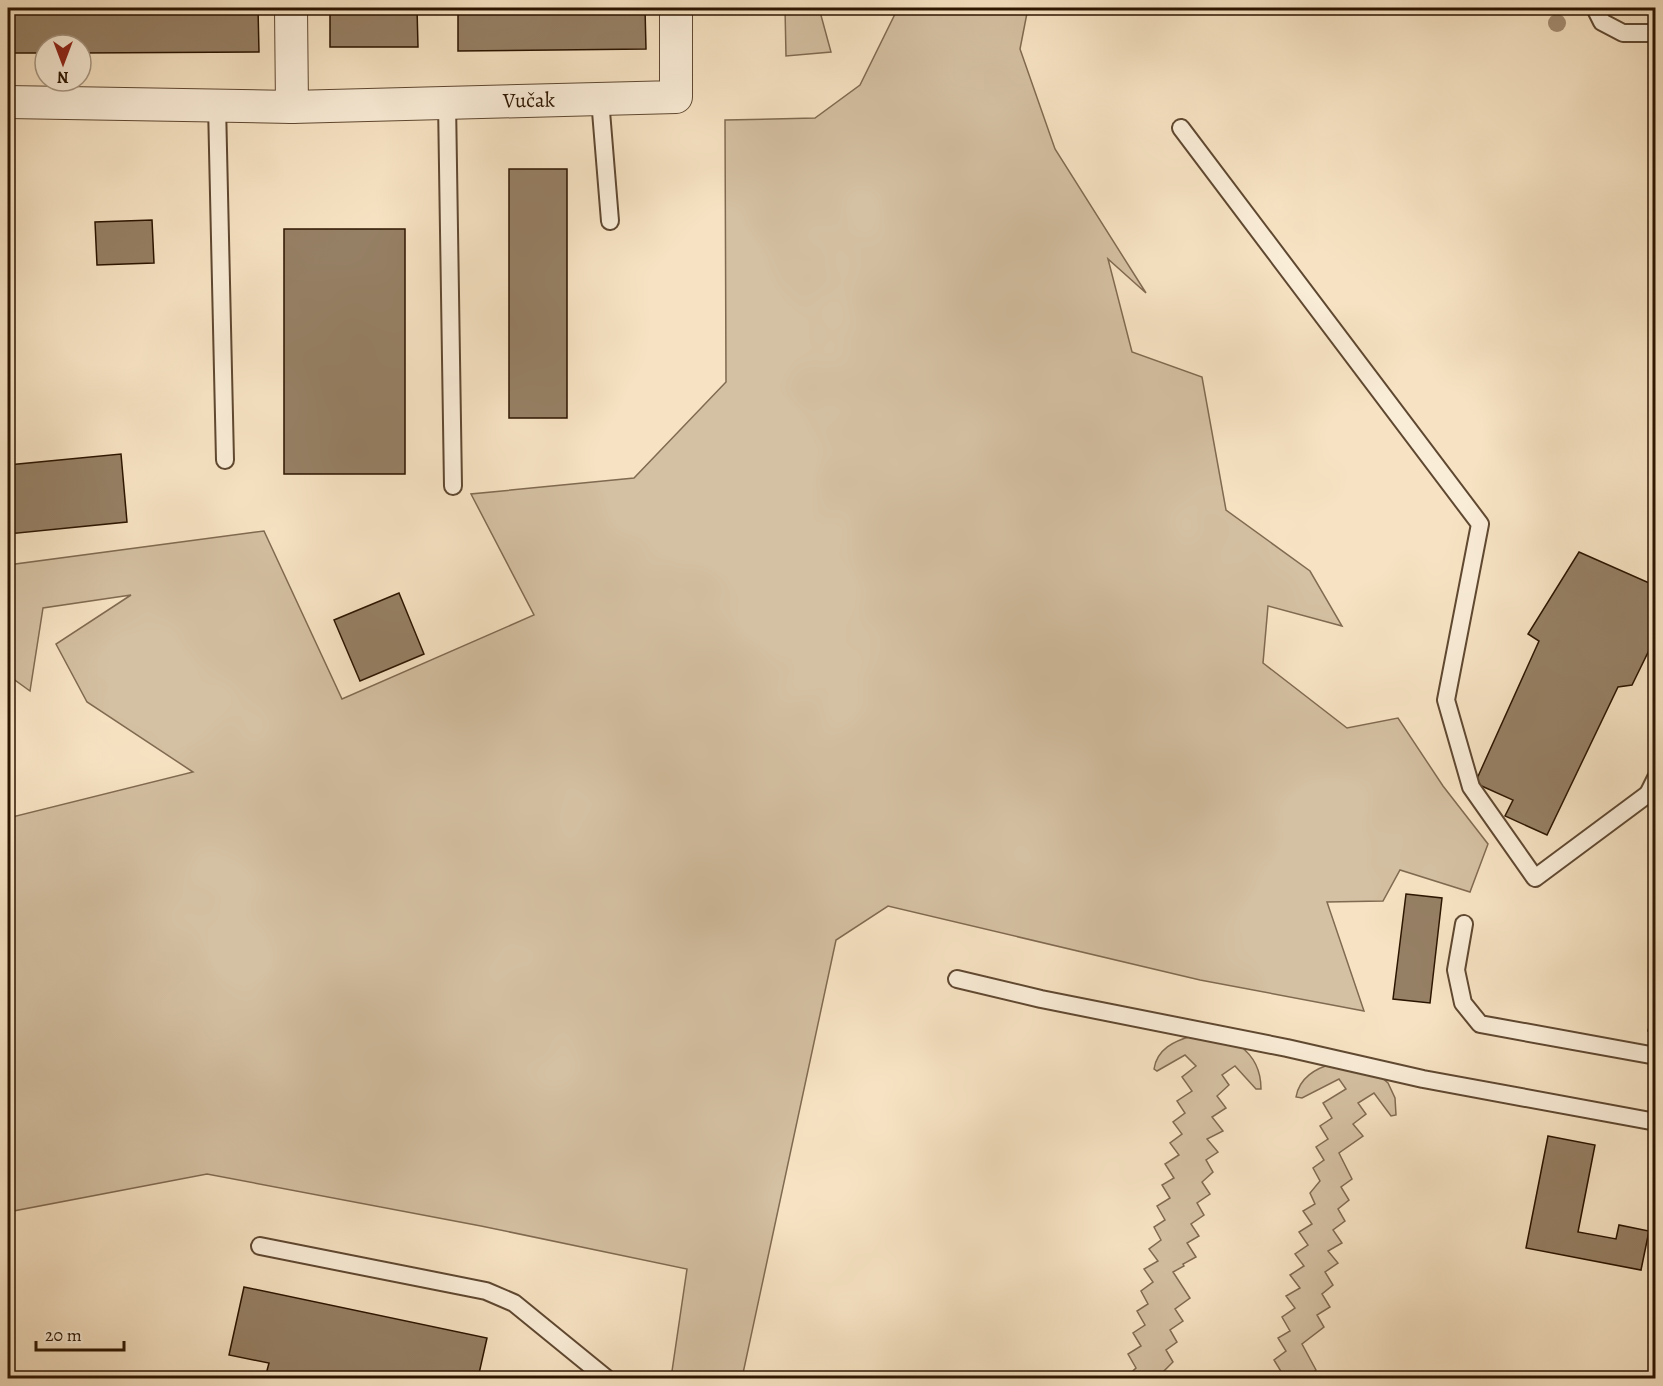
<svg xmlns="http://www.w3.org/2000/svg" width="1663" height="1386" font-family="Alegreya,serif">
	<rect width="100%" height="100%" fill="#f7e3c3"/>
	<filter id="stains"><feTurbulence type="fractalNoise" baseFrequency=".00333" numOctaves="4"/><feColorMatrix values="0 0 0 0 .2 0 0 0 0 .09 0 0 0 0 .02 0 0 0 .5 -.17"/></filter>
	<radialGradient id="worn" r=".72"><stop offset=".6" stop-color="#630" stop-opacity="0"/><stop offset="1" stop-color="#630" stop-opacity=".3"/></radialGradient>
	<!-- green -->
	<g fill="#d4c0a2" stroke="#806a51" stroke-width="1.5">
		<path d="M785 8H819L831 52 786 56Z"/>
		<path d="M898 8H1028L1020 49 1055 149 1146 293 1108 259 1132 352 1202 377 1226 510 1310 571 1342 626 1268 606 1263 663 1347 728 1398 718 1443 786 1488 844 1470 892 1400 870 1383 901 1327 902 1364 1011 1200 980 888 906 836 940 742 1378H671L687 1269 481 1226 207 1174 8 1212V818L193 772 87 702 56 644 131 595 43 608 30 691 8 675V565L264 531 342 699 534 615 471 494 634 478 726 382 725 120 815 118 860 85Z"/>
		<path d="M1192 1036 1240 1046C1255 1057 1261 1071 1261 1089H1256L1235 1066 1222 1075 1229 1085 1217 1096 1226 1108 1212 1117 1223 1131 1207 1139 1218 1152 1206 1160 1213 1172 1202 1182 1210 1194 1197 1203 1204 1215 1191 1224 1199 1236 1187 1243 1196 1257 1183 1264 1184 1266 1173 1272 1190 1298 1175 1309 1183 1321 1170 1330 1177 1342 1166 1350 1173 1362 1163 1372 1166 1378H1125L1136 1368 1128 1354 1141 1346 1133 1333 1145 1325 1137 1311 1148 1304 1141 1291 1153 1282 1144 1269 1158 1261 1149 1249 1161 1240 1154 1227 1165 1220 1157 1206 1170 1198 1162 1185 1174 1178 1165 1164 1179 1155 1170 1143 1182 1134 1173 1122 1185 1113 1177 1101 1192 1091 1182 1077 1196 1066 1185 1055 1157 1071 1154 1069C1157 1049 1174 1041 1192 1036Z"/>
		<path d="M1332 1064 1380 1076 1388 1083 1395 1098 1396 1115 1391 1116 1374 1093 1358 1103 1366 1114 1353 1124 1363 1136 1339 1153 1352 1179 1341 1187 1349 1200 1338 1209 1345 1221 1333 1230 1342 1243 1328 1251 1338 1263 1325 1272 1333 1285 1322 1294 1330 1307 1317 1315 1324 1327 1302 1344 1316 1370 1305 1378H1275L1282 1373 1274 1360 1286 1351 1278 1338 1290 1331 1282 1317 1295 1308 1286 1296 1300 1288 1290 1275 1304 1266 1295 1254 1308 1245 1299 1232 1312 1224 1303 1211 1315 1204 1310 1193 1320 1181 1313 1168 1324 1160 1316 1147 1328 1139 1320 1126 1332 1118 1323 1103 1346 1089 1339 1079 1302 1098 1296 1097C1299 1078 1316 1068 1332 1064Z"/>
	</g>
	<!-- building -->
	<g fill="#968065" stroke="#2c1500" stroke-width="1.5">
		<path d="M9 8H258L259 52 81 53V45H45V53H8V9Z"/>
		<path d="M330 8H417L418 47H330Z"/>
		<path d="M458 8H645L646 49 458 51Z"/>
		<rect x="509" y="169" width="58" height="249"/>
		<path d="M152 220 154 263 97 265 95 222Z"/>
		<rect x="284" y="229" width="121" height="245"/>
		<path d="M121 454 127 522 8 534V465Z"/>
		<path d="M1579 552 1656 586V636L1632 685 1618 687 1547 835 1505 816 1513 800 1475 783 1539 641 1528 634Z"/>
		<path d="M399 593 424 654 360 681 334 620Z"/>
		<path d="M1406 894 1442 898 1430 1003 1393 999Z"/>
		<path d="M1656 996V1033L1648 1031Z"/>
		<path d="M1548 1136 1595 1145 1578 1232 1616 1239 1619 1225 1649 1231 1641 1270 1526 1248Z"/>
		<path d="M244 1287 487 1338 478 1378H265L269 1363 229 1355Z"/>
	</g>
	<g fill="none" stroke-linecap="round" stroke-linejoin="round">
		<!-- service casing -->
		<g stroke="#5f4831" stroke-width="20">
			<g id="service">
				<path d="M1595 8 1602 22 1623 33H1656"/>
				<path d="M600 99 610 221"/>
				<path d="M447 102 453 486"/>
				<path d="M217 105 225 460"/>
				<path d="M1181 128 1480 524 1446 700 1471 787 1535 878 1648 794"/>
				<path d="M1656 778 1648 794 1656 797"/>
				<path d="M1464 924 1456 970 1463 1003 1480 1024 1656 1056"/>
				<path d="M957 979 1041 999 1287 1048 1423 1079 1656 1122"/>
				<path d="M260 1246 486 1291 514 1303 606 1378"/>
			</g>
		</g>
		<!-- minor casing -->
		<g stroke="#5f4831" stroke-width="34">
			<g id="minor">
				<path d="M291 8 292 107"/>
				<path d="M8 102 292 107 676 97V8"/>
			</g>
		</g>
		<!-- service -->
		<use href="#service" stroke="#faedd8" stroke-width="16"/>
		<!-- minor -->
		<use href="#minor" stroke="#faedd8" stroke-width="32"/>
	</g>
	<!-- trees -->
	<circle fill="#a38e73" cx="1557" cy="23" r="9"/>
	<g text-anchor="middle" stroke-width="4.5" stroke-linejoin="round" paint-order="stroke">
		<!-- street labels -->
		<g font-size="21" fill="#2c1500" stroke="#faedd8">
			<text transform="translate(529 100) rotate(-1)" y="7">Vučak</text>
		</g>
	</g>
	<!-- margin -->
	<rect width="1663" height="1386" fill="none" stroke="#f7e3c3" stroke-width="30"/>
	<rect x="9" y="9" width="1645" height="1368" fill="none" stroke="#2c1500" stroke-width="3"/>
	<rect x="15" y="15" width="1633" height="1356" fill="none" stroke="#2c1500" stroke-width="1.5"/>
	<!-- north arrow -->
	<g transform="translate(63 63) rotate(180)"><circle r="28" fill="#faedd8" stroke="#a89782" stroke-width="1.5"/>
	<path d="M0-4.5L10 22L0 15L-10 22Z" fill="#8f2418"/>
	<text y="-9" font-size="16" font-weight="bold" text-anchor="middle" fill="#2c1500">N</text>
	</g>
	<!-- scale -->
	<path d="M36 1341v9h88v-9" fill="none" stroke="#2c1500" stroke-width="3"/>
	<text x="45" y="1341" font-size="18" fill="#2c1500" stroke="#faedd8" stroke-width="4.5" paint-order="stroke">20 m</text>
	<rect width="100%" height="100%" filter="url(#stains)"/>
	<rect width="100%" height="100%" fill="url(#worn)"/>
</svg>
